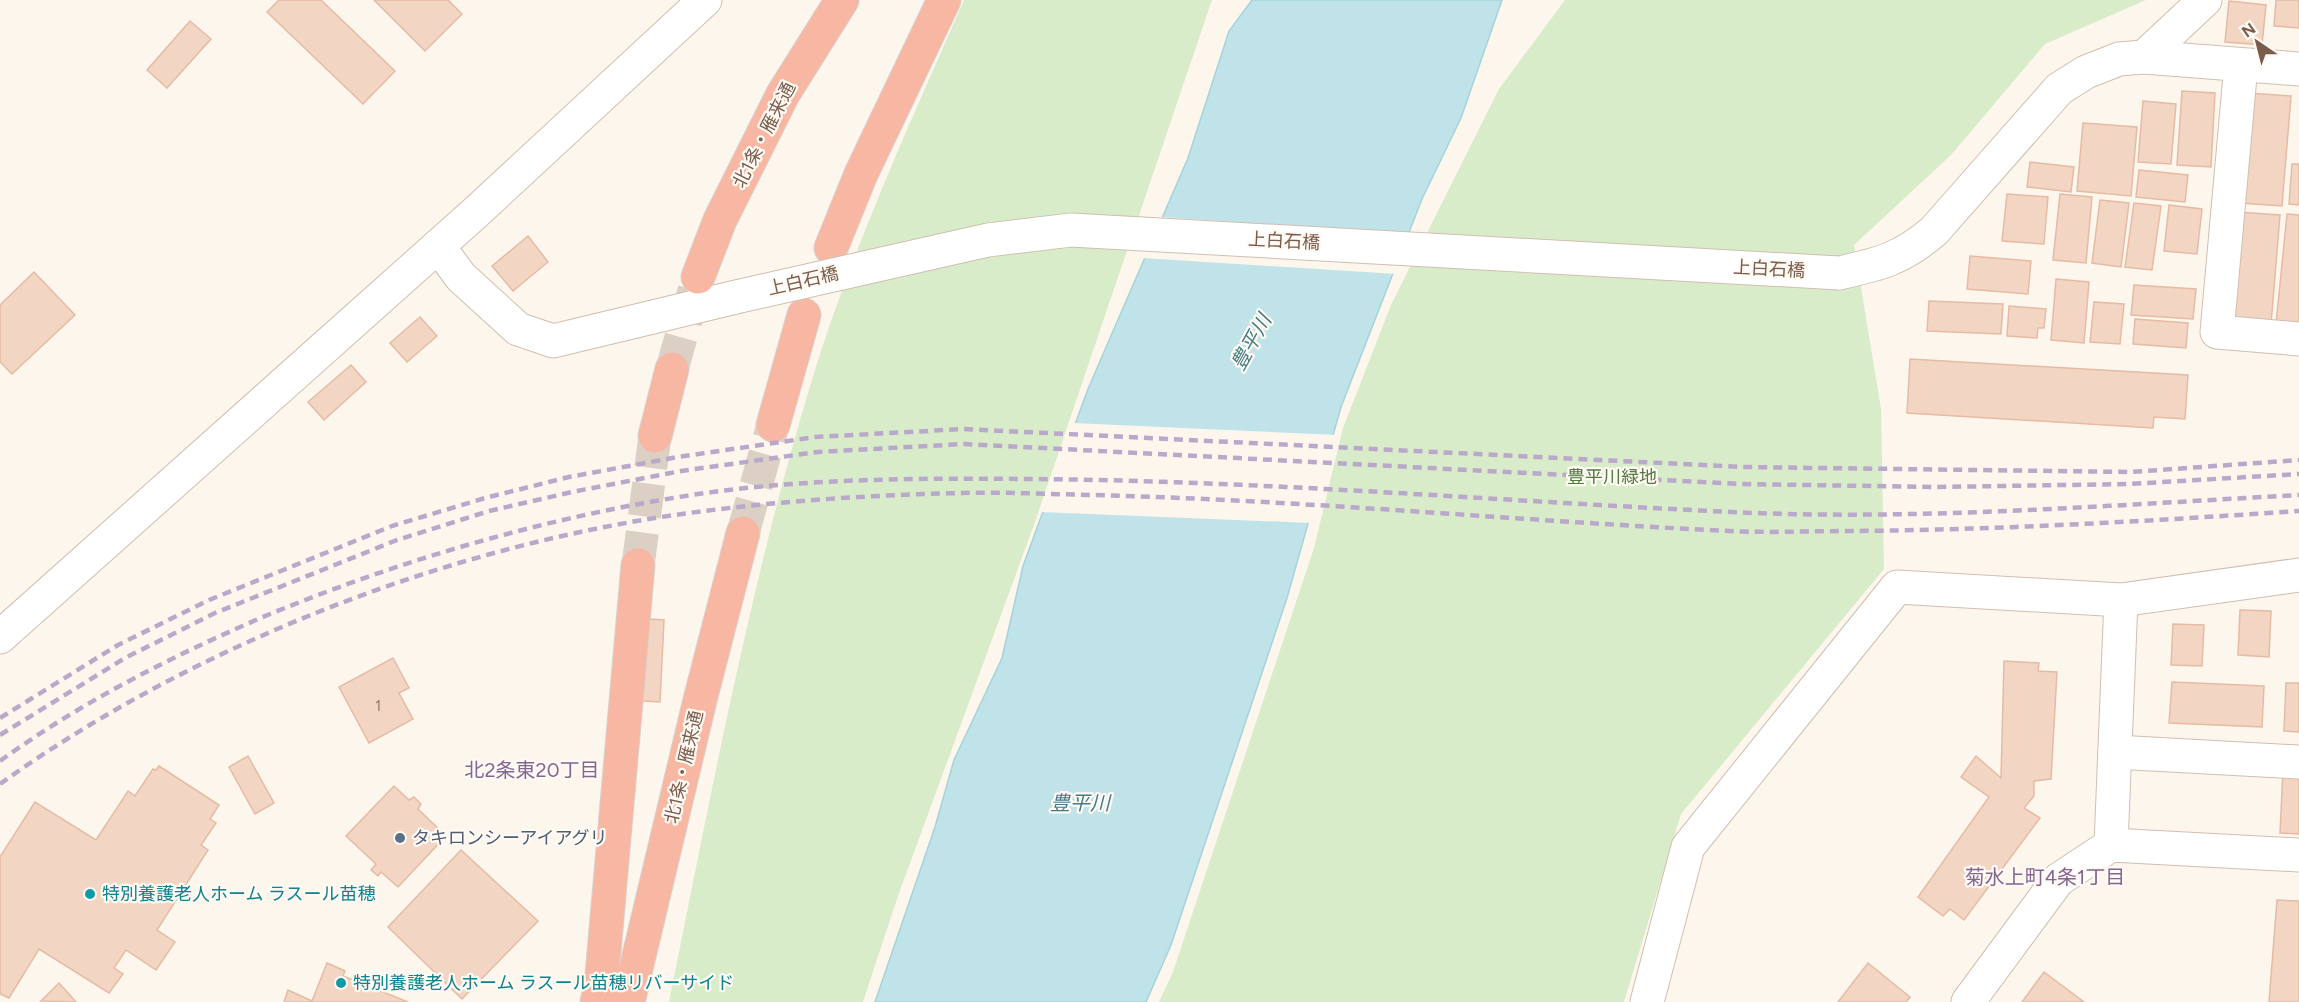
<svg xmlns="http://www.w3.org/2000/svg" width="2299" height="1002" font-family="Figtree,'Noto Sans JP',sans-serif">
	<rect width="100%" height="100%" fill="#fdf6ec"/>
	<!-- green -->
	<g fill="#d8ecc9">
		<path d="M964 0H1212L1035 522 898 896 863 1002H669C710 799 748 595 807 396 847 260 907 130 964 0Z"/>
		<path d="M1565 0H2146L2045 44 1951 155 1854 245 1881 409 1884 569 1681 814 1624 1002H1159L1173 972 1314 548 1343 428 1391 305 1499 89Z"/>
	</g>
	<!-- water -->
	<path fill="#bfe3e8" stroke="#a5d3da" stroke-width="1.5" d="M1252 0H1502L1461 118 1422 199 1341 407 1287 598 1171 945 1146 1002H875L935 827 954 760 1002 658 1023 566 1088 389 1188 158 1229 31Z"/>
	<!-- pier -->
	<g fill="#fdf6ec">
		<path d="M1160 217 1412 234 1396 274 1142 258Z"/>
		<path d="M1073 423 1336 435 1311 523 1040 512Z"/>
	</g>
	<!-- building -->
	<g fill="#f3d5c3" stroke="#e6bba3" stroke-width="1.5">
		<path d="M279 0H321L395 71 363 104 267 12Z"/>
		<path d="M374 0H448L462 14 425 51Z"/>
		<path d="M2276 0H2299V28L2274 26Z"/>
		<path d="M2229 1 2266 5 2262 45 2225 42Z"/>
		<path d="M190 21 211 39 167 88 147 70Z"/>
		<path d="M2182 91 2215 93 2211 167 2177 165Z"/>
		<path d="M2248 93 2291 96 2282 206 2240 203Z"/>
		<path d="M2143 101 2176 104 2171 164 2138 162Z"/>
		<path d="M2083 123 2137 127 2131 196 2077 191Z"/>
		<path d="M2030 162 2074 167 2071 192 2027 187Z"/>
		<path d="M2292 164H2299V205L2289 204Z"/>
		<path d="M2139 170 2188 175 2185 202 2136 197Z"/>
		<path d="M2007 194 2048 197 2044 244 2002 241Z"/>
		<path d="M2060 194 2092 197 2086 263 2053 260Z"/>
		<path d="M2100 200 2129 203 2121 267 2092 263Z"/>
		<path d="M2134 203 2161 206 2152 270 2125 267Z"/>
		<path d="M2169 205 2202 209 2197 254 2164 251Z"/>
		<path d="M2237 212 2280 215 2271 324 2228 321Z"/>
		<path d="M2287 214 2299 215V326L2276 324Z"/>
		<path d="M528 236 548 262 513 291 492 266Z"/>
		<path d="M1970 256 2031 261 2028 294 1967 289Z"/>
		<path d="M34 272 75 315 12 374 0 362V305Z"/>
		<path d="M2056 279 2089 282 2084 343 2051 340Z"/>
		<path d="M2134 285 2196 289 2193 319 2131 315Z"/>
		<path d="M1929 301 2003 304 2001 334 1927 331Z"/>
		<path d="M2094 302 2124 304 2120 344 2090 342Z"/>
		<path d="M2009 306 2046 309 2044 328H2038L2037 338 2007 336Z"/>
		<path d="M420 317 437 336 407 362 390 343Z"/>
		<path d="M2135 319 2188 323 2186 348 2133 344Z"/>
		<path d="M1910 359 2188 375 2185 419 2154 417 2153 428 1907 413Z"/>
		<path d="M351 365 366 382 324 420 308 402Z"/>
		<path d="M2240 610 2271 611 2269 657 2238 655Z"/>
		<path d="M649 619 664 620 660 702 643 701Z"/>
		<path d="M2173 624 2204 625 2202 666 2171 665Z"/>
		<path d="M393 658 409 688 399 693 413 719 369 743 339 687Z"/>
		<path d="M2004 661 2039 663 2038 671 2057 672 2051 779 2034 781V796L2024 808 2040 818 1964 920 1950 909 1943 916 1918 897 1989 797 1961 777 1976 756 2001 778Z"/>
		<path d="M2172 682 2264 686 2262 727 2169 723Z"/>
		<path d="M2286 683H2299V732L2284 731Z"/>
		<path d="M248 756 274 803 255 814 229 767Z"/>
		<path d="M159 766 219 805 210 819 216 823 201 845 208 850 157 930 175 942 156 970 126 950 114 968 123 974 109 993 39 949 9 998 0 994V857L35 802 96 840 128 791 135 796 153 769 156 770Z"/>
		<path d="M2283 770 2299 771V834L2280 833Z"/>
		<path d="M394 786 409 800 414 797 421 804 418 809 446 836 398 887 381 872 378 876 371 870 376 864 346 836Z"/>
		<path d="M461 850 538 921 462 999 388 927Z"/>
		<path d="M2277 900 2299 901V1002H2269Z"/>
		<path d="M327 963 345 971 343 976 408 1002H284L288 990 312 1001Z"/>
		<path d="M1868 963 1910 997 1906 1002H1838Z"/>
		<path d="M2044 972 2084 1002H2022Z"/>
		<path d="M59 983 76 1002 41 1001Z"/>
	</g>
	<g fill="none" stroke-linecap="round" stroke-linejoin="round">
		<!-- highway-tunnel -->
		<g stroke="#dcd0c4" stroke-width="33" stroke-dasharray="33 16" stroke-linecap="butt">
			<path d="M672 369 696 284"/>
			<path d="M743 533 773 425"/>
			<path d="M638 565 655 436"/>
		</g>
		<!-- minor casing -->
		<g stroke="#d1beb0" stroke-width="35">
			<g id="minor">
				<path d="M2144 57 2205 0"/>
				<path d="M2241 65 2217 332 2299 339"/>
				<path d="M438 246 461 277 518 329 553 341 736 297"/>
				<path d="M1839 273C1880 264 1901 259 1934 231L2059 89 2086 72 2119 59 2144 57 2299 69"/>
				<path d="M0 637 474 214 705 0"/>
				<path d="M2115 752 2299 762"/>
				<path d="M2111 845 2121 600"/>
				<path d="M1647 1002 1688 847 1897 587 2121 600 2299 575"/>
				<path d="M1968 1002 2058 880 2111 845 2299 855"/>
			</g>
		</g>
		<!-- highway casing -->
		<g stroke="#dad1cd" stroke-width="35">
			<g id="highway">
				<path d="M831 248 861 174 944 0"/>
				<path d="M698 277 720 220 783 94 842 0"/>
				<path d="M773 425 804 315"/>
				<path d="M655 436 672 369"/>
				<path d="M597 1002 601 986 638 565"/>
				<path d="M628 1002 700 700 743 533"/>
			</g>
		</g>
		<!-- minor -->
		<use href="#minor" stroke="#fff" stroke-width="33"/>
		<!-- highway -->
		<use href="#highway" stroke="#f7b7a3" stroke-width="33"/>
		<!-- rail -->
		<g stroke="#b9a8c9" stroke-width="4.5" stroke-dasharray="9 6" stroke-linecap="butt">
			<path d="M0 718 118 645 209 600 392 526 485 498 569 477 678 457 815 437 964 429 1743 467 2131 472 2299 460"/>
			<path d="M0 735 125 658 215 613 397 540 489 511 572 492 681 471 817 452 964 444 1740 484 1937 487 2129 484 2299 474"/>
			<path d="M0 761C83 701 176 654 270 614 402 560 538 520 679 497 795 478 916 478 1033 479 1266 481 1498 501 1731 512 1920 521 2110 505 2299 495"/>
			<path d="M0 784C195 644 451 545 689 513 778 501 870 495 961 493 1004 492 1048 494 1091 495 1305 500 1517 521 1730 531 1770 533 1810 531 1849 531 1999 530 2149 521 2299 511"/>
		</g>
		<!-- minor-bridge casing -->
		<g stroke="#d1beb0" stroke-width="35" stroke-linecap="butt">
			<path id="minor-bridge" d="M736 297 988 240 1071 230 1839 273"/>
		</g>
		<!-- minor-bridge -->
		<use href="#minor-bridge" stroke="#fff" stroke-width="33"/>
	</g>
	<!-- markers -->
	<circle fill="#5c6f8a" stroke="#fffaf3" stroke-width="2" cx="400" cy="838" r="6"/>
	<g fill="#0f9aa8" stroke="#fffaf3" stroke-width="2">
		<circle cx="90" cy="894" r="6"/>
		<circle cx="341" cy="983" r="6"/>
	</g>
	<g text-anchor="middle" stroke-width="4.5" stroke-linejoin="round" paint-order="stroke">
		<!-- number labels -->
		<g font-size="15" fill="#987a6a">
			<text x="378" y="711">1</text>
		</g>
		<!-- street labels -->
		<g font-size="18" fill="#7a5c4d" stroke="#fffaf3">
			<text transform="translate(764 135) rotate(-63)" y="6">北1条・雁来通</text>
			<text transform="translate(1284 241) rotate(3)" y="6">上白石橋</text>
			<text transform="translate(1769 269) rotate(3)" y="6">上白石橋</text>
			<text transform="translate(803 281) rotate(-13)" y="6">上白石橋</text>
			<text transform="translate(684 767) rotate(-77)" y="6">北1条・雁来通</text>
		</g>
		<!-- park labels -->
		<g font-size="18" fill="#537a41" stroke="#fffaf3">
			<text x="1612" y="483">豊平川緑地</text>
		</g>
		<!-- service labels -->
		<g font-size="18" fill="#4e5e75" stroke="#fffaf3" text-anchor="start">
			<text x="412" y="844">タキロンシーアイアグリ</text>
		</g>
		<!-- culture labels -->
		<g font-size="18" fill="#0d838f" stroke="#fffaf3" text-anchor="start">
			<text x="102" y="900">特別養護老人ホーム ラスール苗穂</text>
			<text x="353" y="989">特別養護老人ホーム ラスール苗穂リバーサイド</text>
		</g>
		<!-- water labels -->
		<g font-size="20" font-style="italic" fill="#437c86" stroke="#fffaf3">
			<text transform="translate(1251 342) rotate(-61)" y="7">豊平川</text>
			<text x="1080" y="810">豊平川</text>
		</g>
		<!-- neighbourhood labels -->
		<g font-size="20" fill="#846695" stroke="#fffaf3">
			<text x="532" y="777">北2条東20丁目</text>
			<text x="2045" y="884">菊水上町4条1丁目</text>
		</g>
	</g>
	<!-- north arrow -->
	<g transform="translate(2257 42) rotate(325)" stroke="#fffaf3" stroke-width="4.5" paint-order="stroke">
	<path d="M0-4.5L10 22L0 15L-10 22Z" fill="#7a5c4d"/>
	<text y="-9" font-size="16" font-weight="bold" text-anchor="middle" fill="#7a5c4d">N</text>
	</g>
</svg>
